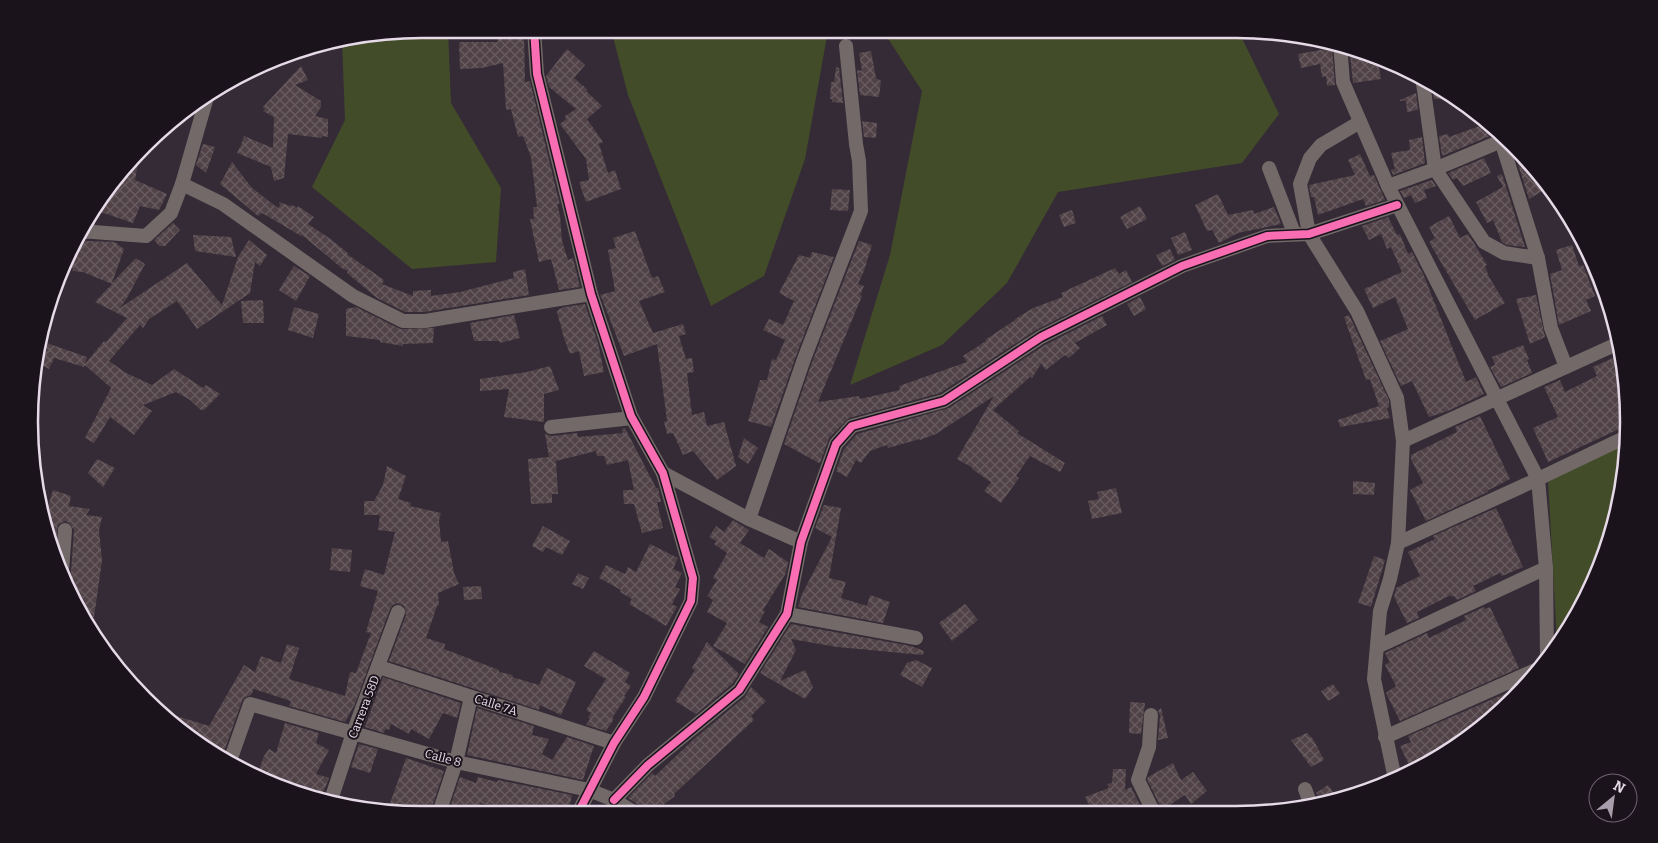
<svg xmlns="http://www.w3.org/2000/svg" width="1658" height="843" font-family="Bitter,serif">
	<defs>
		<pattern id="building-cross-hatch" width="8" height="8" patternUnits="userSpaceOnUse" patternTransform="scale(1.25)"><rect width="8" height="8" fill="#504246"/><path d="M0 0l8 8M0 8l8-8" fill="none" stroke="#695d61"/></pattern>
	</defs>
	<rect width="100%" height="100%" fill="#342b36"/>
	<!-- grass -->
	<g fill="#434c29">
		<path d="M421 29H448L451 103 501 188 496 262 412 269 312 187 345 120 342 42Z"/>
		<path d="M611 29 1238 30 1279 114 1242 163 1058 192 1007 283 942 345 850 385 890 255 922 91 885 34 827 36 805 159 764 276 711 306 628 95Z"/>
		<path d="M1628 442 1616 523 1589 595 1557 643 1548 480Z"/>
	</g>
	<!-- building -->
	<g fill="url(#building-cross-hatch)">
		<path d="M496 29H524L525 82 530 81 559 201 560 204H557L560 215 562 241 568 260 573 258 580 287 559 290 551 259 539 262 530 219H534L533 207H537L531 157 523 136 518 137 511 109 506 110 503 63 482 68 460 69 459 42H498Z"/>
		<path d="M1349 46 1377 57 1381 79 1353 83Z"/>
		<path d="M1332 48 1335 85 1327 86 1326 76 1322 77 1320 64 1301 68 1298 54Z"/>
		<path d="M567 49 585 65 574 78 588 90 586 91 602 106 587 119 603 142 599 144 608 173 615 170 621 189 586 202 579 182 589 180 586 159 560 124 566 119 565 116 576 109 549 87 546 76Z"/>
		<path d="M871 51 876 78 881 81 879 97 860 95 857 70 862 71 859 53Z"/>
		<path d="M301 66 308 80 295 85 321 101V107L315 116 328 119V137L322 136V138L288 134 284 178 274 181 271 167 237 153 241 145 244 136 273 148 274 117 263 111 265 109 263 107Z"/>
		<path d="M836 67 839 68 843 103 832 102V99H830L831 82H834Z"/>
		<path d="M1435 85 1457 98 1434 99 1432 86Z"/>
		<path d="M1416 93 1418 110 1407 112 1406 101H1400V100Z"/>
		<path d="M862 121 877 123 876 138 864 137Z"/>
		<path d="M1488 123 1490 136 1442 156 1439 136 1448 134 1449 137Z"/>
		<path d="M1422 137 1425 163 1393 175 1391 170 1395 169 1391 153 1410 150 1409 140Z"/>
		<path d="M203 144 215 147 206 173 196 165Z"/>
		<path d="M1360 154 1370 176 1374 175 1385 200 1366 206 1363 199 1318 215 1314 197H1311L1309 185 1355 175 1348 160Z"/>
		<path d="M1525 156 1532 162 1549 187 1529 199 1517 161Z"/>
		<path d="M139 157 135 180 167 194 159 210 140 206 133 223 98 211 106 192Z"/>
		<path d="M1484 158 1491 173 1463 186 1457 178 1453 180 1448 173Z"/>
		<path d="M232 162 252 188 278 208 280 206 279 202 290 206 292 205 297 208 298 206 314 217 308 224 329 238 348 253 347 254 384 280 382 284 413 296V291L431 290V296L460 292 514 278 513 272 525 269 529 295 424 312H405L377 298 347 273 348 271 351 272 343 269 302 235 301 236 262 213 258 216 220 184Z"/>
		<path d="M1502 174 1525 247H1524L1507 245 1502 242 1493 220 1487 223 1476 202 1503 187 1497 176Z"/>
		<path d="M1432 180 1436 186 1424 190 1427 198 1415 203 1411 195 1404 198 1400 191Z"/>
		<path d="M832 189 850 190 848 211 830 210Z"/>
		<path d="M1218 194 1228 215 1253 210 1254 214 1274 207 1281 224 1238 233 1219 243 1212 230 1207 231 1195 205Z"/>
		<path d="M1140 206 1147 219 1127 229 1120 217Z"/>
		<path d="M1072 210 1076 223 1064 227 1059 215Z"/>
		<path d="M1449 216 1460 238 1468 234 1475 245 1487 265 1485 266 1489 277 1505 303 1475 320 1429 242 1435 238 1429 227Z"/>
		<path d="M1388 217 1397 235 1400 234 1408 254 1412 252 1424 276 1466 382 1476 377 1484 394 1448 411 1429 417 1412 381 1401 386 1380 341 1408 329 1395 297 1373 308 1364 289 1402 272 1391 247 1387 249 1381 234 1369 240 1362 226Z"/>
		<path d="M173 223 180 230 165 246H159L154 240Z"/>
		<path d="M635 231 652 278 658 276 665 292 639 301 653 333 683 324 686 334 679 336 686 359 692 358 694 372 687 373 692 415 704 412 707 426 724 422 736 466 717 480 693 451 683 455 673 433 667 434 664 422 667 421 657 344 624 356 602 299 600 295 615 291 608 250 616 248 613 238Z"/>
		<path d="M1185 232 1192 250 1178 255 1171 238Z"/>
		<path d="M193 235 231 237 236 257 195 251Z"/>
		<path d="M76 239 87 241 115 242 124 249 112 283 136 258 145 264 127 298 120 308 187 263 222 305 238 257 249 240 267 255 260 266 255 262 250 293 197 329 177 301 149 319 143 328 140 325 109 361 126 373 152 385 174 369 203 388 206 385 220 394 204 410H201L190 400 176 392 143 405 152 411 134 435 110 417 94 443 85 438 111 388 85 365 84 367 54 358 49 369 36 362 38 340 87 357 85 364 104 341 106 342 127 318 95 302 112 284 83 272 72 271 73 268 70 267 73 259 66 257Z"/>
		<path d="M859 241 872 245 864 271 858 284 864 286 860 295 862 296 818 402 859 396 860 399 900 390 899 386 967 362 963 356 986 341 985 340 1015 320V319L1033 308 1063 297 1061 293 1115 268 1119 274 1126 270 1132 282 1036 330 940 393 849 418 829 438 820 463H819L784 444 812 362Z"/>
		<path d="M1572 245 1579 266 1583 265 1595 296 1586 300 1591 311 1559 325 1550 274 1562 270 1556 250Z"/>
		<path d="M1170 249 1175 260 1162 266 1156 255Z"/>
		<path d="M812 252 834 257 796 356 771 427 748 421 760 380H767L772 359 776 360 785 340 763 330 769 319 783 325 794 301 779 293 799 255 810 258Z"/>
		<path d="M294 266 310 276 296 301 279 290Z"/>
		<path d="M1536 295 1545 337 1530 344 1516 299Z"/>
		<path d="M1140 297 1146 309 1134 316 1127 304Z"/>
		<path d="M263 300 264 323H243L241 301Z"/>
		<path d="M585 304 598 343 604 372 584 376 579 351 570 354 564 338 557 312 558 310 564 307Z"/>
		<path d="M294 307 319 314 313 338 288 330Z"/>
		<path d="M356 307 400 329 434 328 433 343 403 344V346L380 342V340L346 336V309Z"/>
		<path d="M514 315 520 338 500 343 499 341H474L470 323Z"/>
		<path d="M1349 315 1389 400V407L1387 408 1390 418 1340 427 1338 420 1379 406 1370 379 1366 380 1344 317Z"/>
		<path d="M1102 316 1107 325 1075 343 1080 348 1069 358 1065 355 1046 370 1041 364 1032 378 1030 377 993 410 1019 431 1017 433 1065 463 1060 472 1030 456 1016 476 1019 478 1001 503 984 491 991 482 972 469 973 468 957 459 994 396 936 434 920 440V439L888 448 887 445 870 451 861 463 856 460 847 477 836 471 844 449 857 434 949 408 1045 345Z"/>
		<path d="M1523 345 1529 359 1527 360 1532 373 1501 387 1490 367 1495 365 1492 357Z"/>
		<path d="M1622 354 1626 370 1628 425 1548 462 1533 428 1558 417 1544 387 1560 380 1565 392 1597 376 1593 367Z"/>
		<path d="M550 366 559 390 544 394V422L504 417 509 389 480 391V379L527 372Z"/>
		<path d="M1480 416 1510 479 1487 491 1488 492 1426 521 1410 490 1423 483 1411 459V455L1457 432 1455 427Z"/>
		<path d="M625 428 656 488H658L661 502H657L663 528 642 533 634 504H624L623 490H634L628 460 607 465 604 456H597L596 451 556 461 558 494H552V503L531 504 528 459 549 457 545 434 552 436 577 433 578 437 623 433 622 429Z"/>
		<path d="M744 438 758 448 748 464 738 457Z"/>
		<path d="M97 459 115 468 103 487 88 473Z"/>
		<path d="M387 466 406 476 398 499 411 503 410 506 441 513 439 520 441 542 448 541 454 573 459 584 438 593 439 605 437 606 426 638 445 644 444 649 499 670V672L513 675 512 677 539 685 547 668 576 682 561 715 540 705 539 710 389 661 406 615 404 606 397 603 393 605 390 609 355 704 345 722 289 706 291 701 254 689 251 695 245 697 242 701 224 752 209 746 166 715 167 713 209 726 244 665 255 672 261 656 281 663 287 644 299 648 289 679 345 696 350 672 356 673 371 633 366 632 378 591 360 586 365 569 384 575 395 532 378 530 380 515H365L364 514V501H374L383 485Z"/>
		<path d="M1353 481 1375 483 1374 495 1353 494Z"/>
		<path d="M1116 488 1122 513 1092 519 1088 501 1099 499 1097 492Z"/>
		<path d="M53 490 71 496 69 506 90 509 86 515 102 517 99 530 102 561 94 617 84 616 69 595 65 582 71 572 74 530 69 523 65 521 58 525 55 548 45 516Z"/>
		<path d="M824 505 841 508 829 578 846 582 841 598 867 606 870 595 890 602 883 623 798 607 802 594 832 537 815 528Z"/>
		<path d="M1496 508 1523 567 1502 576 1500 573 1473 586 1476 591 1457 600 1454 596 1452 597 1451 595 1417 612 1419 618 1407 623 1394 597 1396 588 1420 576 1408 552 1435 539 1433 536Z"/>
		<path d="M733 520 749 530 740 543 764 558 769 549 788 562 786 573 763 610 765 611 759 622 768 627 745 664 713 646 727 623 707 612 713 600 707 596 717 580 713 578 727 553 714 544 716 541 709 537 716 526 724 532Z"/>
		<path d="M543 526 570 541 562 555 546 547 543 552 532 546Z"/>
		<path d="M650 544 678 558 673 569 682 573 675 587 680 589 672 604 677 607 666 626 629 604 632 599 620 592 621 590 599 578 606 565 625 574 628 567 636 572Z"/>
		<path d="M332 548 352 550 350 572 330 570Z"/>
		<path d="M1374 556 1385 560 1371 607 1358 603Z"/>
		<path d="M578 573 589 578 583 589 572 584Z"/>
		<path d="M481 586 482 599 464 600 463 587Z"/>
		<path d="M965 604 978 620 952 641 939 623Z"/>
		<path d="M1484 607 1485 609 1490 607 1519 668 1400 721 1386 693 1396 686 1385 665 1390 662 1385 653 1427 633 1429 638 1466 620 1464 616Z"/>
		<path d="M791 624 911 646 924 651 923 655 837 647 791 639 796 650 780 681 805 670 813 687 805 699 760 673Z"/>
		<path d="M707 642 739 674 732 684 696 714 675 701 695 670 692 668Z"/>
		<path d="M594 651 630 673 625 682 631 686 624 696 626 697 612 718 614 719 606 731 586 725 590 719 588 717 591 713 586 710 606 679 584 666Z"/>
		<path d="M916 660 932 668 922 687 900 675 907 663Z"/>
		<path d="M383 677 461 703 457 718 443 713 429 739 411 729 409 734 391 724 389 730 385 729 384 733 365 727Z"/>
		<path d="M1333 684 1340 694 1328 701 1321 691Z"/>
		<path d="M1527 684 1475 733 1411 769 1400 746 1411 742 1408 736Z"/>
		<path d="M751 687 766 701 751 716 754 720 674 794 675 796 652 813H644L640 806 628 798 652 773 655 776 694 739 745 697Z"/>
		<path d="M1130 702 1145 703 1141 734 1129 733Z"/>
		<path d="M477 708 534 726 532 735 549 739 542 754 552 760 567 737 594 746 583 780 467 755Z"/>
		<path d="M1161 708 1168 738 1158 740 1160 716 1158 711Z"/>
		<path d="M285 723 319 733 316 743 329 750 316 774 329 778 320 801 256 777 264 756 269 749 276 753Z"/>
		<path d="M1307 733 1313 739 1324 760 1311 767 1291 740Z"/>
		<path d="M359 744 378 749 370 773 351 767Z"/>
		<path d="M406 758 444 771 430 813 387 812Z"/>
		<path d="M1173 763 1181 780 1193 772 1207 791 1191 804 1185 795 1162 810 1147 779 1148 777Z"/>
		<path d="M1113 769H1126L1125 790 1131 787 1143 811H1092L1085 797 1109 788 1107 784 1112 783Z"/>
		<path d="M460 777 476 783 478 777 497 782 498 780 572 795 568 813H505L507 810 480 803 477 813H448Z"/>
		<path d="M1328 785 1335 795 1329 800 1322 802 1316 793Z"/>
	</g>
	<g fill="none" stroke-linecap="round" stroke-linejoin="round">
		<!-- street -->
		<g stroke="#726968" stroke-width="14">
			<path d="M534 29 537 74 591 294 631 416 663 473 693 578 691 601 644 697 614 743 578 813"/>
			<path d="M1340 43 1343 82 1388 186 1538 479 1546 568 1547 658"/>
			<path d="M1422 76 1435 169 1484 242 1504 253 1538 258"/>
			<path d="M1360 122 1321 145 1310 158 1300 184 1309 234 1357 311 1397 398 1403 441 1398 543 1390 579 1380 611 1374 679 1395 779"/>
			<path d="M1498 131 1538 258 1551 328 1566 367"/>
			<path d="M1269 168 1294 233"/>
			<path d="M182 184 223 204 353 296 403 321H425L591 294"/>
			<path d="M1388 186 1435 169 1506 139"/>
			<path d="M1576 224 1613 317"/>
			<path d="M80 231 146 236 171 213 182 184 207 97"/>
			<path d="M86 232 90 212"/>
			<path d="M551 427 632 418"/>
			<path d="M1403 441 1619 343"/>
			<path d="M663 473 749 519 801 542"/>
			<path d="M749 519 804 359 861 211 859 161 856 144 846 46"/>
			<path d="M1398 543 1538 479 1628 436"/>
			<path d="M62 571 65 530"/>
			<path d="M787 614 916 638"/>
			<path d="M1377 647 1546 568"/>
			<path d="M379 667 614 743"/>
			<path d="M1151 715 1149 747 1138 780 1153 811"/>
			<path d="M1385 737 1540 668"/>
			<path d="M230 761 250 704 456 762 589 790 614 800 635 813"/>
			<path d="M1305 789 1311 805"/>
			<path d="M614 800 648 765 739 690 787 614 801 542 836 444 852 426 944 401 1041 337 1182 266 1267 236 1309 234 1397 205"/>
			<path d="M330 803 353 733 398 612"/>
			<path d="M439 813 456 762 471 697"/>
		</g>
		<!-- cycleway casing -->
		<g stroke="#1b131c" stroke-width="11">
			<g id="cycleway">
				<path d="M534 29 537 74 591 294 631 416 663 473 693 578 691 601 644 697 614 743 578 813"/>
				<path d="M614 800 648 765 739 690 787 614 801 542 836 444 852 426 944 401 1041 337 1182 266 1267 236 1309 234 1397 205"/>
			</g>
		</g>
		<!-- cycleway -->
		<use href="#cycleway" stroke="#f96db3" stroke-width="8"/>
	</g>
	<g text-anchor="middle" stroke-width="4" stroke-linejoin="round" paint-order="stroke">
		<!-- street labels -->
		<g font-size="12" fill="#e6dae8" stroke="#1b131c">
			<text transform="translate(496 705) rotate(18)" y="4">Calle 7A</text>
			<text transform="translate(364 707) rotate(-69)" y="4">Carrera 58D</text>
			<text transform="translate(443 758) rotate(15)" y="4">Calle 8</text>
		</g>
	</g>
	<!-- crop -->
	<path d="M0 0H1658V843H0ZM422 38H1236A384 384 0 0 1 1620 422V422A384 384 0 0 1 1236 806H422A384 384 0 0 1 38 422V422A384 384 0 0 1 422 38Z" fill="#1b131c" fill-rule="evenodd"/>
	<path fill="none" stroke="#e6dae8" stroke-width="2.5" d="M422 38H1236A384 384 0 0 1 1620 422V422A384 384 0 0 1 1236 806H422A384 384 0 0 1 38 422V422A384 384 0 0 1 422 38Z"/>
	<!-- north arrow -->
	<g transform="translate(1613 798) rotate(29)"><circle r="24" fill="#1b131c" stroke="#6c636e"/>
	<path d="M0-4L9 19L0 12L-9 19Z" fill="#a89daa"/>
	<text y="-8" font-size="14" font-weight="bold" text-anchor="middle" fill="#e6dae8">N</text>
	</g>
</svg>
